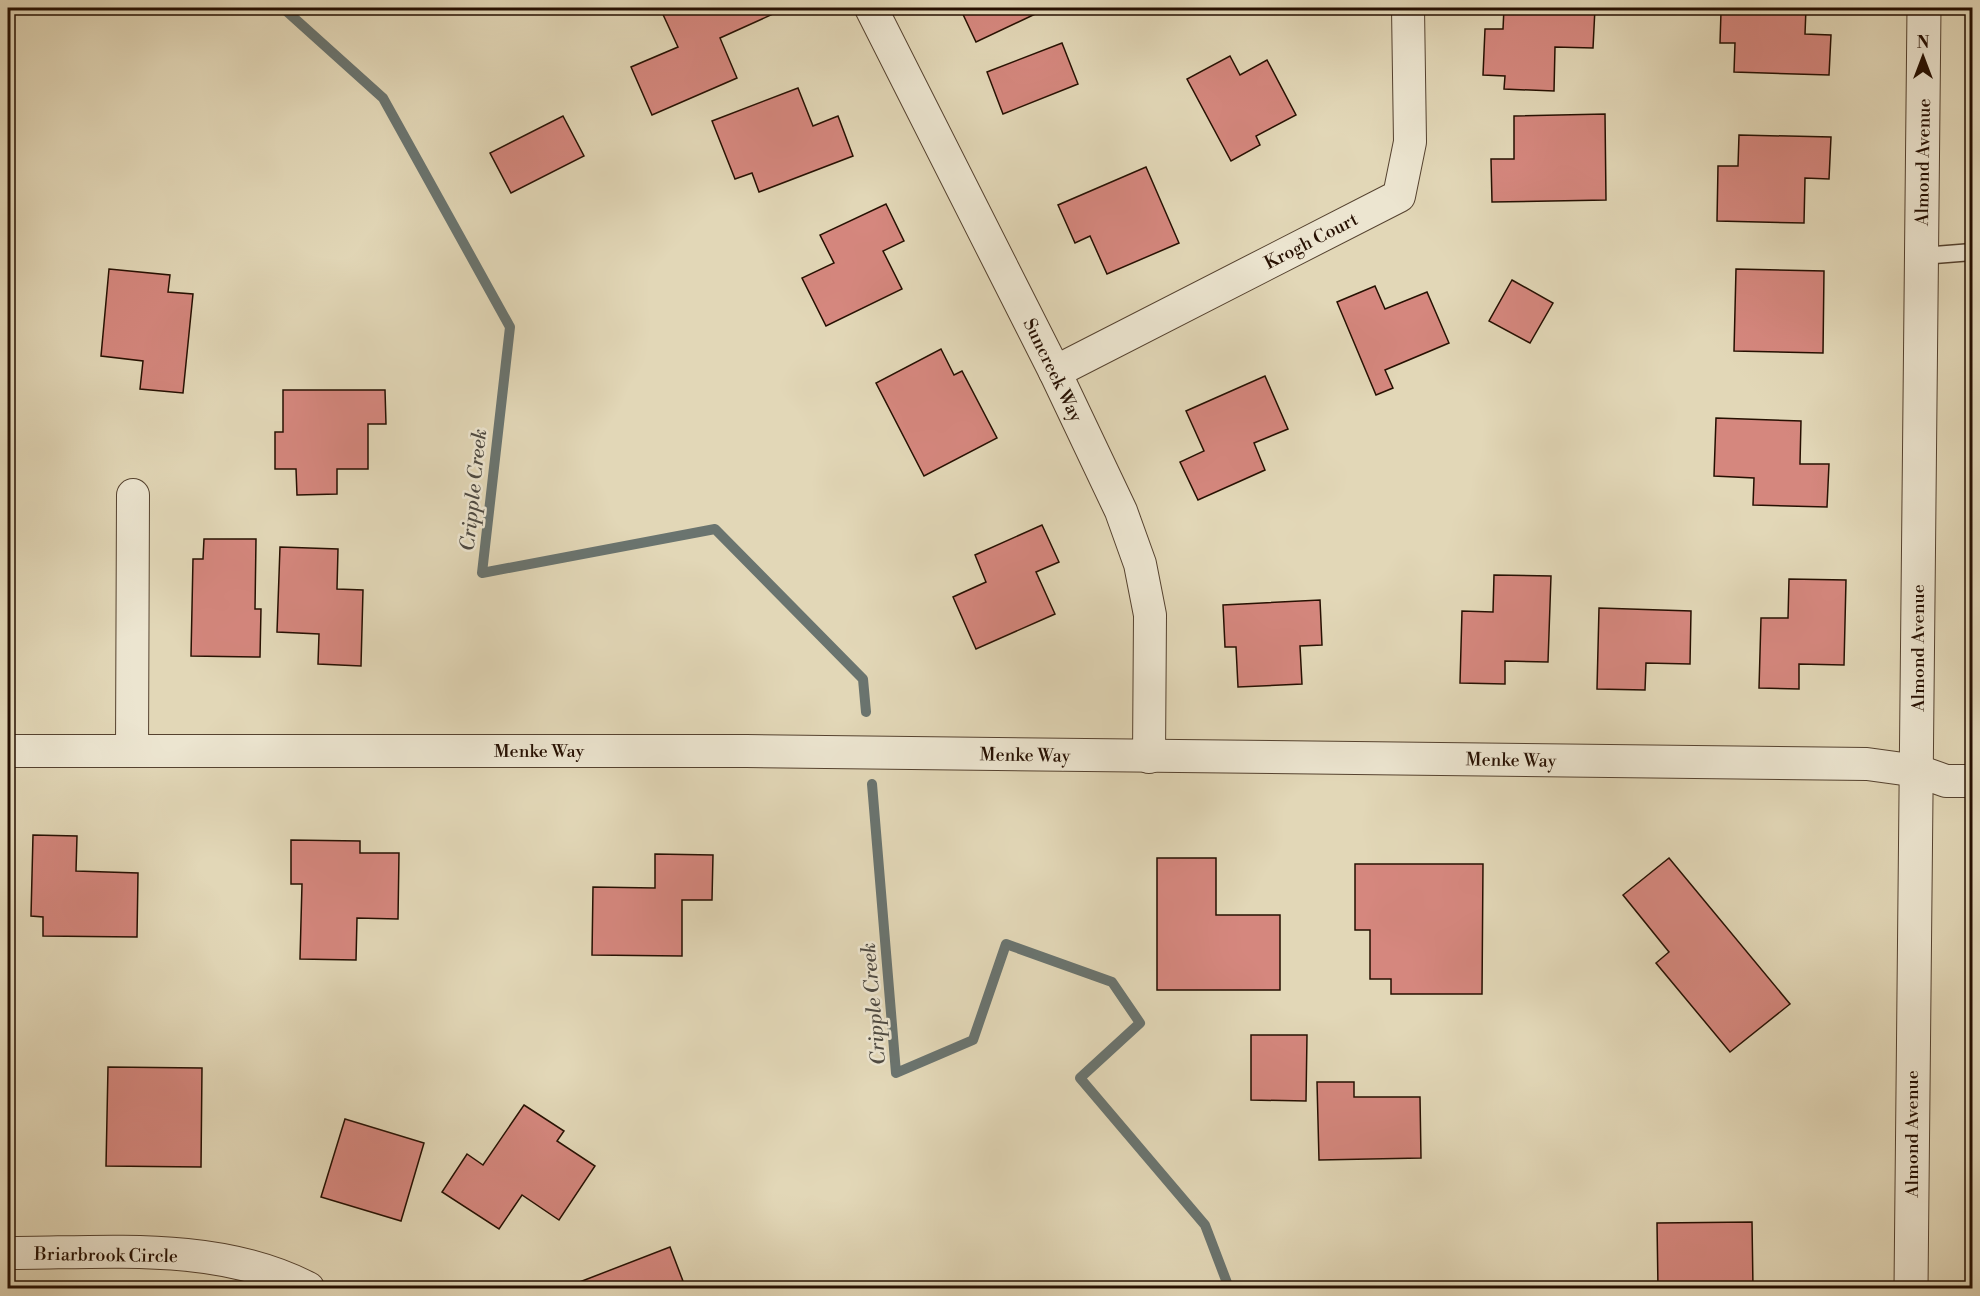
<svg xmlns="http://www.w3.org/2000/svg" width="1980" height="1296" font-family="'Libre Bodoni',serif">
	<rect width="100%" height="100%" fill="#e2d7b7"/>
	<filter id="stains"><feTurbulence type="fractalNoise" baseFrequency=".00333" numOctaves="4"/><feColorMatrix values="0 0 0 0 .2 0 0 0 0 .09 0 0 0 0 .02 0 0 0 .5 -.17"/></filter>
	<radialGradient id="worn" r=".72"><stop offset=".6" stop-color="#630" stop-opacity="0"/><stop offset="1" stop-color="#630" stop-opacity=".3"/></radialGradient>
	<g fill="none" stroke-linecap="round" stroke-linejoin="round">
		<!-- stream -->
		<g stroke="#6a746f" stroke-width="10">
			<path d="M283 8 383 98 510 327 482 573 715 529 863 679 866 712"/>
			<path d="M872 784 896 1073 973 1040 1006 944 1112 982 1140 1023 1080 1078 1205 1225 1229 1288"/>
		</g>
	</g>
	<!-- building -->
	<g fill="#d5877e" stroke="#261002" stroke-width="1.5">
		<path d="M660 8H783L784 9 720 38 737 78 652 115 631 67 678 47Z"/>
		<path d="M960 8H1048L976 42Z"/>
		<path d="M1504 8H1595L1593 48 1555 47 1554 91 1504 89 1505 76 1483 75 1485 29H1503Z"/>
		<path d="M1701 8H1806L1805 34 1831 35 1829 75 1734 72 1735 43H1720L1721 12 1701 11Z"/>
		<path d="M1062 43 1078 84 1003 114 987 72Z"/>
		<path d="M1230 56 1240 75 1267 60 1296 115 1256 136 1260 145 1231 161 1187 79Z"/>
		<path d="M798 88 813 126 838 116 853 156 759 192 752 173 735 179 712 121Z"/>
		<path d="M1605 114 1606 200 1492 202 1491 159H1514V116Z"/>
		<path d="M563 116 584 156 511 193 490 153Z"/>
		<path d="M1739 135 1831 137 1829 179 1805 178 1804 223 1717 221 1718 166H1738Z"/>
		<path d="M1146 167 1179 243 1107 274 1090 236 1075 243 1058 205Z"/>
		<path d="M886 204 904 241 883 251 902 289 826 326 802 278 834 263 820 235Z"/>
		<path d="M109 269 170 275 168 292 193 294 183 393 140 389 143 361 101 356Z"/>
		<path d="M1736 269 1824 271 1823 353 1734 351Z"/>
		<path d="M1512 280 1553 303 1530 343 1489 321Z"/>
		<path d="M1375 286 1385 309 1427 292 1449 343 1385 370 1393 388 1376 395 1337 302Z"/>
		<path d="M941 349 954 375 962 371 997 438 924 476 876 383Z"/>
		<path d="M1265 376 1288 429 1254 443 1265 470 1198 500 1180 462 1204 451 1186 411Z"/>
		<path d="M283 390H385L386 424H368V469H337V494L297 495 296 469H275V432H283Z"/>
		<path d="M1716 418 1801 421 1800 464H1829L1827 507 1753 505 1754 478 1714 476Z"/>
		<path d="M1042 525 1059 562 1036 572 1055 614 976 649 953 597 986 582 975 555Z"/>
		<path d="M204 539H256L255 609H261L260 657 191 656 193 559H203Z"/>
		<path d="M280 547 338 549 337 589 363 590 361 666 318 664 319 634 277 632Z"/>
		<path d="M1494 575 1551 576 1548 662 1505 661V684L1460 683 1462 611 1493 612Z"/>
		<path d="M1789 579 1846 580 1844 665 1799 664V689L1759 688 1761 618H1788Z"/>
		<path d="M1320 600 1322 645 1300 646 1302 684 1238 687 1236 647H1225L1223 605Z"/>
		<path d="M1599 608 1691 611 1690 664 1646 663 1645 690 1597 689Z"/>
		<path d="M33 835 77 836 76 871 138 873 137 937 43 936V917L31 916Z"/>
		<path d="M291 840 360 841V853H399L398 919 357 918 356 960 300 959 302 884H291Z"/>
		<path d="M655 854 713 855 712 900H682V956L592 955 593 887 655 888Z"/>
		<path d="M1157 858H1216V915H1280V990H1157Z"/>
		<path d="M1669 858 1790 1004 1730 1052 1656 963 1669 952 1623 895Z"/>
		<path d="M1355 864H1483L1482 994H1391V979H1370V930H1355Z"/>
		<path d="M1251 1035H1307L1306 1101 1251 1100Z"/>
		<path d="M108 1067 202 1068 201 1167 106 1166Z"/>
		<path d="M1317 1082H1354V1097H1420L1421 1158 1319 1160Z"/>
		<path d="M524 1105 564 1131 557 1141 595 1166 559 1220 522 1195 499 1229 442 1192 467 1154 483 1165Z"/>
		<path d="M345 1119 424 1143 401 1221 321 1197Z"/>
		<path d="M1752 1222 1753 1288H1658L1657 1223Z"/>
		<path d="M670 1247 683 1281 665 1288H564Z"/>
	</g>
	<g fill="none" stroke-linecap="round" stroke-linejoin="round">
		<!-- service casing -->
		<g stroke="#55422f" stroke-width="19">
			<path id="service" d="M1922 256 1972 252"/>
		</g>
		<!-- minor casing -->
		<g stroke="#55422f" stroke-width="34">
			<g id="minor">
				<path d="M871 8 1055 372 1121 511 1140 564 1150 615 1149 757"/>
				<path d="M1055 372 1399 196 1410 142 1408 8"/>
				<path d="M8 751H746L1867 764 1918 771 1946 781H1972"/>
				<path d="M132 751 133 495"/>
				<path d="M8 1253C106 1253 218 1241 308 1288"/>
			</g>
		</g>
		<!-- tertiary casing -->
		<g stroke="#55422f" stroke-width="35">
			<path id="tertiary" d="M1911 1288 1924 8"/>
		</g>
		<!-- service -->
		<use href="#service" stroke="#ece5d0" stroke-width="16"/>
		<!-- minor -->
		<use href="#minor" stroke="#ece5d0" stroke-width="32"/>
		<!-- tertiary -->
		<use href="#tertiary" stroke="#ece5d0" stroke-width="33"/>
	</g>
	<g text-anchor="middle" stroke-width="5" stroke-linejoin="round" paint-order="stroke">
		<!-- street labels -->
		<g font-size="18" fill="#261002" stroke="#ece5d0">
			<text transform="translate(1923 162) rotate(-89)" y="6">Almond Avenue</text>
			<text transform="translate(1311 241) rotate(-27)" y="6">Krogh Court</text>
			<text transform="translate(1053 370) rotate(64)" y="6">Suncreek Way</text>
			<text transform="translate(1918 648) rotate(-90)" y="6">Almond Avenue</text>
			<text x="539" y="757">Menke Way</text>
			<text transform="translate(1025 755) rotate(1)" y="6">Menke Way</text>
			<text transform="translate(1511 760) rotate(1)" y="6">Menke Way</text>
			<text transform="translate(1912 1134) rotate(-90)" y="6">Almond Avenue</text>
			<text transform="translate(106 1255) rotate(1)" y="6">Briarbrook Circle</text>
		</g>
		<!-- water labels -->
		<g font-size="20" font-style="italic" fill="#4e4a42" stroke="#ece5d0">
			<text transform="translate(473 490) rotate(-84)" y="7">Cripple Creek</text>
			<text transform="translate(873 1004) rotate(-95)" y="7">Cripple Creek</text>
		</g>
	</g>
	<!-- margin -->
	<rect width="1980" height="1296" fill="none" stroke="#e2d7b7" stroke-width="30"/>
	<rect x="9" y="9" width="1962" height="1278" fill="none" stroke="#261002" stroke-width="3"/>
	<rect x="15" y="15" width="1950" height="1266" fill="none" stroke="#261002" stroke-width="1.5"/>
	<!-- north arrow -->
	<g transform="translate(1923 57)" stroke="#ece5d0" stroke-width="4.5" paint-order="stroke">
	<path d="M0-4.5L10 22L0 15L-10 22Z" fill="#261002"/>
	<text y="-9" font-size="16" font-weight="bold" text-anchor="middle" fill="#261002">N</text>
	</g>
	<rect width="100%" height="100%" filter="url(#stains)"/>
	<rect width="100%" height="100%" fill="url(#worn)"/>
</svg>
